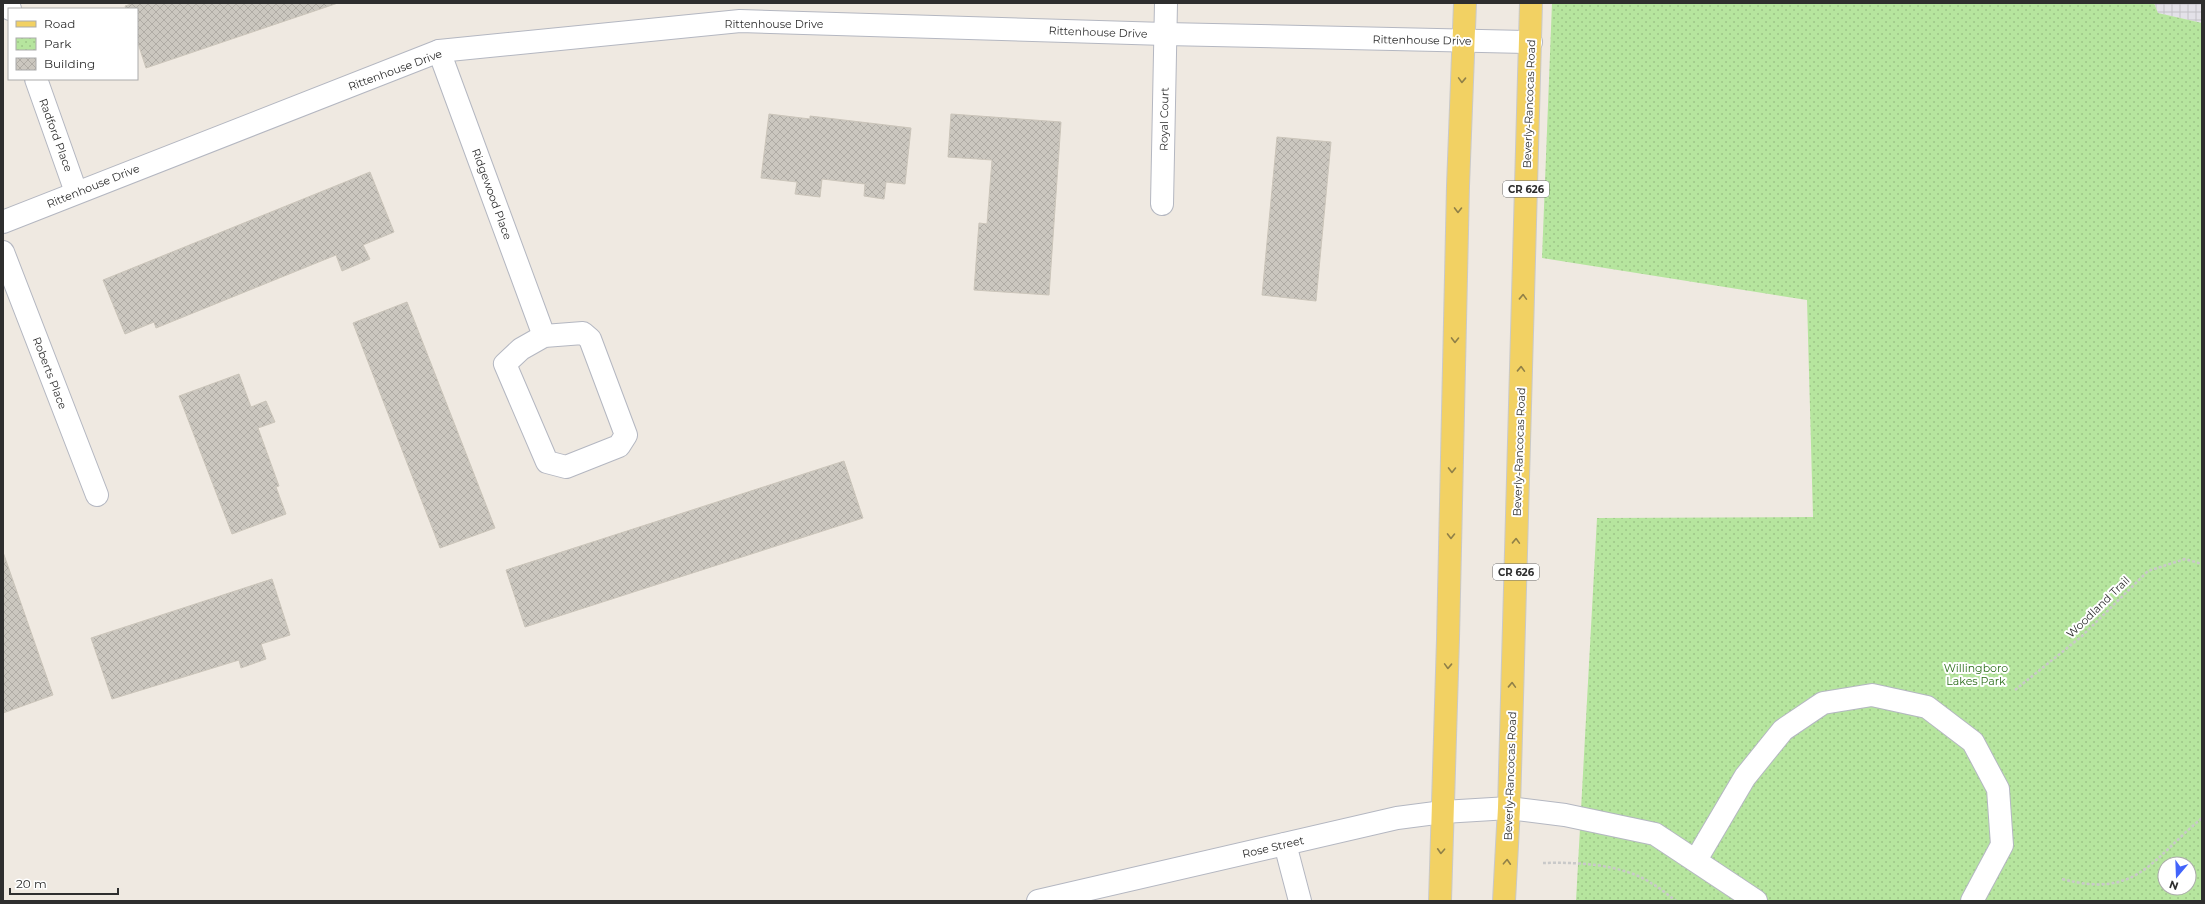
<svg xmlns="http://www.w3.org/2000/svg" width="2205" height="904" font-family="Montserrat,sans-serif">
	<defs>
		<pattern id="industrial-grid" width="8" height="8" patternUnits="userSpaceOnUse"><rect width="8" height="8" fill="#e3e1e8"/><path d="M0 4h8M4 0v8" fill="none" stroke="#c3c1c7"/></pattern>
		<pattern id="park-dots" width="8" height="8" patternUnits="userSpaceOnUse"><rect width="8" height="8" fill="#b6e59e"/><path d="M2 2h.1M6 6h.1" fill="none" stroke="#9dc588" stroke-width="1.8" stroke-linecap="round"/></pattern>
		<pattern id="building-cross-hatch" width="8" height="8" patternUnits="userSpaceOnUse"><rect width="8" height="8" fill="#cbc7bf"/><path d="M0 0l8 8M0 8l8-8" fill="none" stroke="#afaba4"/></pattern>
	</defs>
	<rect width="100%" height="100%" fill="#efe9e1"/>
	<!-- industrial -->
	<path fill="url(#industrial-grid)" d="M2154 3H2202V23L2158 13Z"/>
	<!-- park -->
	<path fill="url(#park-dots)" fill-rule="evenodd" d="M1552 3H2154L2158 13 2202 23V901H1576L1597 518 1813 517 1807 300 1542 258ZM2165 864H2189V888H2165Z"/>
	<!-- building -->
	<g fill="url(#building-cross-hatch)" stroke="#cbc5ba">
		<path d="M134 3H338L146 68 137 40V9H126L125 6Z"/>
		<path d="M769 114 810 119V116L911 128 905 184 886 182 884 199 864 196 865 184 822 179 820 197 795 194 797 182 761 178Z"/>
		<path d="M951 114 1061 122 1049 295 974 290 979 223 987 224 992 160 948 157Z"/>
		<path d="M1277 137 1331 142 1316 301 1262 295Z"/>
		<path d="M370 172 394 232 363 245 370 259 342 271 336 255 156 328 154 322 125 334 103 280Z"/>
		<path d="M407 302 495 528 440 548 353 323Z"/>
		<path d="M239 374 251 407 266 401 275 422 258 428 279 486 276 487 286 514 232 534 179 396Z"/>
		<path d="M844 461 863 518 525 627 506 570Z"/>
		<path d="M3 552 53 695 3 713Z"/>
		<path d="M272 579 290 635 261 644 266 659 241 668 239 660 112 699 91 638Z"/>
	</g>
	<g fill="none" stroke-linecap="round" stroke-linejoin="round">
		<!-- minor casing -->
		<g stroke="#b4b7c1" stroke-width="24">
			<g id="minor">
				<path d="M8 3 10 9"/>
				<path d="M439 51 544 336"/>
				<path d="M36 79 76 192"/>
				<path d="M1162 204 1166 3"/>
				<path d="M3 222 439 51 740 21 1165 34 1531 42"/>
				<path d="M3 252 97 495"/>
				<path d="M583 333 590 339 626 435 619 446 566 467 547 462 505 364 521 349 544 336Z"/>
				<path d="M1285 844 1300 901"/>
				<path d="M1696 860 1745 777 1783 730 1823 703 1872 695 1927 707 1973 742 1998 789 2002 845 1972 901"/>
				<path d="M1038 901 1397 818 1443 812 1509 808 1565 815 1655 834 1756 901"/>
			</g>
		</g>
		<!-- major casing -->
		<g stroke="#c9c9c9" stroke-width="24">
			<g id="major">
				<path d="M1440 901 1448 639 1458 186 1465 3"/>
				<path d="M1504 901 1509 808 1531 3"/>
			</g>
		</g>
		<!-- path -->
		<g stroke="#c9c9c9" stroke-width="2.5" stroke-dasharray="3 2" stroke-linecap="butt">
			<path d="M2015 690 2082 636 2148 571 2185 559 2202 564"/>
			<path d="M1543 863C1577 862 1622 864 1651 883 1660 888 1668 895 1676 901"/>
			<path d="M2062 879C2137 899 2151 860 2202 818"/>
		</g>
		<!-- minor -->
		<use href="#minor" stroke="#fff" stroke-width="22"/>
		<!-- major -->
		<use href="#major" stroke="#f2d163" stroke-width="22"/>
	</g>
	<!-- one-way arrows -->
	<defs><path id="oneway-chevron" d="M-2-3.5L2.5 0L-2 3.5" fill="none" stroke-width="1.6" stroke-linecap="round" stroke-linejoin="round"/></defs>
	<g stroke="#908048">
		<use href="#oneway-chevron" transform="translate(1462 80) rotate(92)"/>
		<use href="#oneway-chevron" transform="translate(1458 210) rotate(91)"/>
		<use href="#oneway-chevron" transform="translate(1523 297) rotate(-88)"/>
		<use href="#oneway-chevron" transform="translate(1455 340) rotate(91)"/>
		<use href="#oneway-chevron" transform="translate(1521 369) rotate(-88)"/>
		<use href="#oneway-chevron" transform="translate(1452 470) rotate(91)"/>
		<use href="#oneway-chevron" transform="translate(1451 536) rotate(91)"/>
		<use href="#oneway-chevron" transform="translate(1516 541) rotate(-88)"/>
		<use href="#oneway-chevron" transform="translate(1448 666) rotate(92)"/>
		<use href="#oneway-chevron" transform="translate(1512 685) rotate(-88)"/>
		<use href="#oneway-chevron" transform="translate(1441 851) rotate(93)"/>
		<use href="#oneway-chevron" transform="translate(1507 862) rotate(-87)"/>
	</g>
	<g text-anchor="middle" stroke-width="4" stroke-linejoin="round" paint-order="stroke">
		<!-- shield labels -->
		<g fill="#fff" stroke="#6d6d6d" stroke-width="1">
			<rect x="1503" y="181" width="46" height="16" rx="3"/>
			<rect x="1493" y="564" width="46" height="16" rx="3"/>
		</g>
		<g font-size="10" font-weight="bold" fill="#2e2e2e">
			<text x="1526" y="193">CR 626</text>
			<text x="1516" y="576">CR 626</text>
		</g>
		<!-- street labels -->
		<g font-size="11" fill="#2e2e2e" stroke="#fff">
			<text x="774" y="28">Rittenhouse Drive</text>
			<text transform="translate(1098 32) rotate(2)" y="4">Rittenhouse Drive</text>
			<text transform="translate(1422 40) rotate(1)" y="4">Rittenhouse Drive</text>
			<text transform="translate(395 70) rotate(-20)" y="4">Rittenhouse Drive</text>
			<text transform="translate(1529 104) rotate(-88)" y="4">Beverly-Rancocas Road</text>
			<text transform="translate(1164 119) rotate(-89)" y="4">Royal Court</text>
			<text transform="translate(56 135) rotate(70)" y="4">Radford Place</text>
			<text transform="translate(93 186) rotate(-22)" y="4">Rittenhouse Drive</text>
			<text transform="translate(492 194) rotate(70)" y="4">Ridgewood Place</text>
			<text transform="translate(50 373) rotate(69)" y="4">Roberts Place</text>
			<text transform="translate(1519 452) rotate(-88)" y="4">Beverly-Rancocas Road</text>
			<text transform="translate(2098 607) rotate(-44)" y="4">Woodland Trail</text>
			<text transform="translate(1510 776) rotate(-88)" y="4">Beverly-Rancocas Road</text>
			<text transform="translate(1273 847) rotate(-13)" y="4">Rose Street</text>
		</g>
		<!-- park labels -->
		<g font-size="11" fill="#2c6e1b" stroke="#fff">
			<text x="1976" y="672">Willingboro<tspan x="1976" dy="13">Lakes Park</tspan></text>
		</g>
	</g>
	<!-- border -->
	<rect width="2205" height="904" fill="none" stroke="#2e2e2e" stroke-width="8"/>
	<!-- legend -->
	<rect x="8" y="8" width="130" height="72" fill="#ffffff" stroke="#ababab"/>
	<rect x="16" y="21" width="20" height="6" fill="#f2d163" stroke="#ababab"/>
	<text x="44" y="28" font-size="12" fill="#2e2e2e">Road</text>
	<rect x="16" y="38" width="20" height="12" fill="url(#park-dots)" stroke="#ababab"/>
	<text x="44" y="48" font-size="12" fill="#2e2e2e">Park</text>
	<rect x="16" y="58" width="20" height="12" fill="url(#building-cross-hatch)" stroke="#ababab"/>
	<text x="44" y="68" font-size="12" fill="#2e2e2e">Building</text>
	<!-- north arrow -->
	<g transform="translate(2177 876) rotate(199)"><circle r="19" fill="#ffffff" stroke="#ababab"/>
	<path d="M0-3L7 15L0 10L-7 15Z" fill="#4264fb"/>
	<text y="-6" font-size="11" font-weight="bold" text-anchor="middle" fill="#2e2e2e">N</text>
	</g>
	<!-- scale -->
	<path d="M10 888v6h108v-6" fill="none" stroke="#2e2e2e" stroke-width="2"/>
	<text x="16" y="888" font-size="12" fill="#2e2e2e" stroke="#ffffff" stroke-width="3" paint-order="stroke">20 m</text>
</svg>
